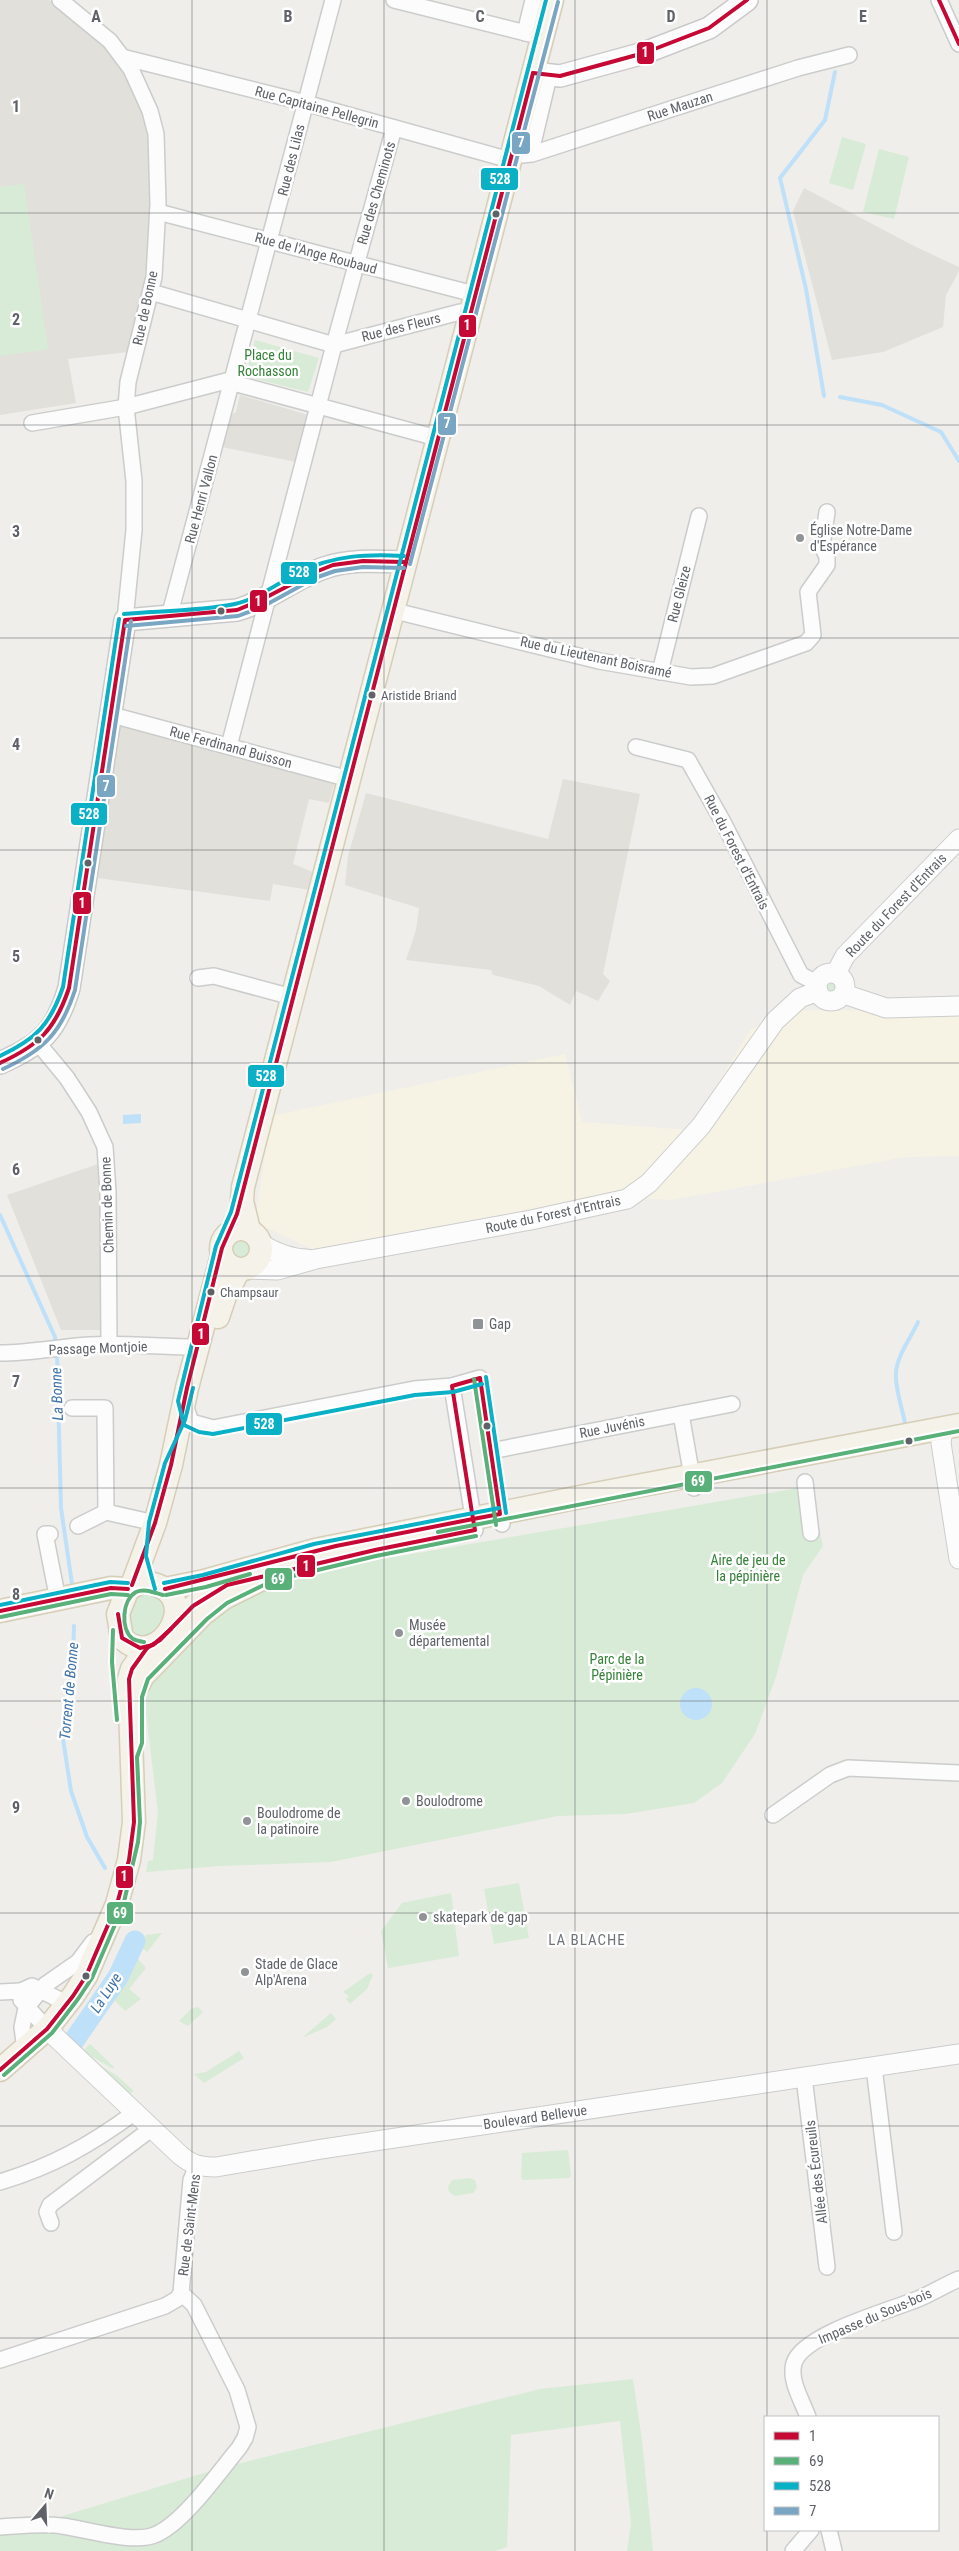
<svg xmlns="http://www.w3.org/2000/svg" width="959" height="2551" font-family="'Roboto Condensed',sans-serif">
	<rect width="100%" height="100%" fill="#efeeea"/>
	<!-- commercial -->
	<path fill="#f7f3e4" d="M797 1010 959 1011V1156L905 1157 671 1200 618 1196 461 1222 387 1241 321 1253 255 1222 271 1116 565 1054 582 1122 689 1130 751 1029Z"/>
	<!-- education -->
	<g fill="#e2e0da">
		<path d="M0 0H49L92 33 124 70 145 112 152 149 151 283 128 352 68 359 76 403 0 415Z"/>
		<path d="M804 188 916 247 959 267V271L946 295 943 327 883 352 832 360 793 211Z"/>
		<path d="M240 395 305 414 307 418 296 462 222 447 231 415 236 412Z"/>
		<path d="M118 724 334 784 329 803 309 799 293 864 313 872 310 890 273 884 270 901 97 878Z"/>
		<path d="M563 779 640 794 603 974 610 981 598 1001 576 991 570 1005 539 986 493 975 491 970 406 960 416 930 419 908 345 885 348 856 366 793 548 839Z"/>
		<path d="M101 1163 103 1330H61L7 1195Z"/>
	</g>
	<!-- green -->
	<g fill="#d8ebd6">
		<path d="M842 137 866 144 853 190 829 183Z"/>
		<path d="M879 149 909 157 894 219 863 212Z"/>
		<path d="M24 184 48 349 0 356V187Z"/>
		<path d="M255 340 319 358 308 392 248 377 247 371Z"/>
		<circle cx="832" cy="987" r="7"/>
		<path d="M239 1238 247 1239 250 1246 246 1258 242 1261 237 1260 232 1255 235 1244Z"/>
		<path d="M810 1486 823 1546 803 1575 776 1677 755 1734 722 1783 694 1803 626 1814 558 1816 331 1862 220 1866 146 1872 148 1861 153 1860 158 1812 142 1681 196 1627 269 1583 330 1568Z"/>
		<path d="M143 1591 165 1601 167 1623 140 1641 124 1623 126 1607Z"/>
		<path d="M519 1883 529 1938 494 1944 484 1889Z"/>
		<path d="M451 1893 459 1956 388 1968 381 1931 402 1903Z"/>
		<path d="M162 1933 147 1952 141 1947 146 1935Z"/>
		<path d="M136 1957 146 1968 129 1989 141 1999 125 2011 114 2000Z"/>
		<path d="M370 1973 373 1975 367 1989 350 2004 346 1999 349 1996 343 1992Z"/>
		<path d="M198 2007 203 2012 188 2026 179 2021 191 2009Z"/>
		<path d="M331 2013 336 2019 327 2027 302 2038Z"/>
		<path d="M90 2044 114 2067 113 2069 83 2051Z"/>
		<path d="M239 2051 244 2058 204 2083 194 2074 206 2072Z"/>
		<path d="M93 2061 116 2075 134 2091 129 2094Z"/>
		<path d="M568 2150 571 2175 569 2178 523 2180 521 2178 522 2153Z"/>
		<path d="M470 2178 475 2180 477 2188 473 2193 455 2196 449 2192 448 2187 452 2180Z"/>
		<path d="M633 2379 642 2440 653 2551H627L631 2523 620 2421 511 2435 507 2547 495 2551H0V2535L217 2469 540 2389Z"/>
	</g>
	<!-- water -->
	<g fill="#bfe0f9">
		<path d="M141 1114V1123L123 1124V1115Z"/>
		<circle cx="696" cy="1704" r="16"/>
	</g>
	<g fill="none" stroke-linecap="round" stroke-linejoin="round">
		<!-- stream -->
		<g stroke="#bfe0f9" stroke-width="4">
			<path d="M824 396 806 289 780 178 825 120 835 72"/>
			<path d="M840 397 882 405 941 432 959 461"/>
			<path d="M0 1215 55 1337 56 1346"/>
			<path d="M57 1353 61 1508 72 1584"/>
			<path d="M905 1423C902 1407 895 1389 896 1373 897 1355 911 1338 918 1322"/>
			<path d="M74 1626 73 1656 63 1739 71 1791 87 1837 105 1868"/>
		</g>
		<!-- river -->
		<path stroke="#bfe0f9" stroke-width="21" d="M73 2042 118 1977 135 1941"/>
		<!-- minor casing -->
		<g stroke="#cbcccc" stroke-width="18">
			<g id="minor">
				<path d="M60 0 110 41 131 69 150 111 156 134 158 204 154 277 128 382 126 407 134 481V530L125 620"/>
				<path d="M394 0 542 37"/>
				<path d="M939 0 959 44"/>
				<path d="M525 33 533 0"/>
				<path d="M122 57 298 101 510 160"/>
				<path d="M511 156 532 154 798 68 849 55"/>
				<path d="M158 212 474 294"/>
				<path d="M151 292 334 345"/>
				<path d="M334 345 460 312 469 313"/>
				<path d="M32 423 126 407 226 381 437 438"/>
				<path d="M391 610 599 661 691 677 713 676 806 643 813 635 808 592 827 565V557L822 546 827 512"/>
				<path d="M169 617 333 0"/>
				<path d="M660 672 699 516"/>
				<path d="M112 715 349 779"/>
				<path d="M229 746 334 345 394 128"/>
				<path d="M636 747 688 760 723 822 801 975 817 983"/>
				<path d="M198 978 214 976 292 997"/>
				<path d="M38 1043 67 1078 89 1112 105 1147 108 1192 109 1345"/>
				<path d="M0 1353C30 1353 59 1347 89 1345 125 1343 161 1347 197 1347"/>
				<path d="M452 1386 475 1530"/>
				<path d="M185 1405 191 1422 213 1428 414 1389 452 1386 480 1378 502 1524"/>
				<path d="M72 1408H105L106 1512"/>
				<path d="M681 1414 694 1488"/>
				<path d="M491 1451 732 1404"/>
				<path d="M805 1482 811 1533"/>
				<path d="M78 1526 106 1512 155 1523"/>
				<path d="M50 1534H45L58 1600"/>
				<path d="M773 1815 830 1775 848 1768 959 1773"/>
				<path d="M21 1991 32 1986 68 2004"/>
				<path d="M0 1992 21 1991"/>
				<path d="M21 2000 47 2029"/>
				<path d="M25 2050 22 2027 26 2008 45 1985 78 1962 93 1942"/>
				<path d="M874 2067 894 2232"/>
				<path d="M804 2077 827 2267"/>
				<path d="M0 2182C53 2166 90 2145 134 2113"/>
				<path d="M51 2223 47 2212 50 2205 151 2129"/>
				<path d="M0 2360 165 2306 177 2299 181 2293 191 2180 197 2166"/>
				<path d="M808 2417C802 2400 789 2381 794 2363 803 2334 891 2310 918 2299 932 2293 945 2285 959 2279"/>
				<path d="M0 2527C20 2526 42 2523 62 2526 86 2529 135 2545 157 2534 185 2521 218 2473 239 2448L245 2438 248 2427 237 2390 194 2305 181 2293"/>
				<path d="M829 2530 834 2551"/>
				<path d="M793 2551 811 2530"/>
			</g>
		</g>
		<!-- tertiary casing -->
		<g stroke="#cbcccc" stroke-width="21">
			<g id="tertiary">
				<circle cx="831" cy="987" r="14"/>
				<path d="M836 973 845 956 959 839"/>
				<path d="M844 994 886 1008 959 1006"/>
				<path d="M261 1244C276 1253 290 1259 307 1259"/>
				<path d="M245 1269 277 1270 316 1259 531 1220 627 1199 649 1183 701 1126 775 1021 800 998 818 991"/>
				<path d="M948 1427 942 1435 941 1443 959 1559"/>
				<path d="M47 2029 180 2155C192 2165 200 2167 216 2167L322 2149 959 2054"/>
			</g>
		</g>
		<!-- secondary casing -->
		<g stroke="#cacacb" stroke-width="24">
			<g id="secondary">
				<path d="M533 73 560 76 644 53 709 28 747 0"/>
				<path d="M512 153 520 150 531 139 546 76"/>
				<path d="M0 1063C41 1045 56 1032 69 988L125 620 237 610C268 601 293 579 324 568 348 559 378 561 404 562"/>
			</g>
		</g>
		<!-- primary casing -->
		<g stroke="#d7ceb8" stroke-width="25">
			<g id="primary">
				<circle cx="241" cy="1249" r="20"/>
				<path d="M249 1230 242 1201 243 1187 552 0"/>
				<path d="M218 1317 225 1296 239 1270"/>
				<path d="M142 1582C211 1588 159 1676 122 1638L118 1614 128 1589Z"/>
				<path d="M132 1585 155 1523 171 1465 187 1388 222 1255"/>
				<path d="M165 1589 204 1581 315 1550 595 1494 959 1425"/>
				<path d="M0 1611 111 1588 128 1589"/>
				<path d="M175 1622 207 1595 232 1584"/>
				<path d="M139 1684 143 1676 203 1614 224 1598 270 1575"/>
				<path d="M0 2070 47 2029 73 1996 86 1976 117 1904 129 1860 134 1822 129 1679 132 1669 147 1648"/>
			</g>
		</g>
		<!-- minor -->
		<use href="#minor" stroke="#fdfcfc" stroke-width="15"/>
		<!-- tertiary -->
		<use href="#tertiary" stroke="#fdfcfc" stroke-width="19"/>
		<!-- secondary -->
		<use href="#secondary" stroke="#fdfcfc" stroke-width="21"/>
		<!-- primary -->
		<use href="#primary" stroke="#f4f2e9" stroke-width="22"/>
		<!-- bus-1 casing -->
		<g stroke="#fff" stroke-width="8">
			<g id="bus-1">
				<path d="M939 0 959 44"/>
				<path d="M533 73 560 76 644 53 709 28 747 0"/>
				<path d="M0 1063C39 1045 55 1030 69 988L125 620 237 610 259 601 313 573 333 565 363 561 404 562"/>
				<path d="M480 1378 500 1514 473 1519 452 1386Z"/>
				<path d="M132 1585 155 1523 171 1465 187 1388 222 1248 237 1214 533 73"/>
				<path d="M165 1589 336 1546 473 1519"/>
				<path d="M0 1611 111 1588 128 1589"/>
				<path d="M118 1614 122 1638 140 1648 153 1645 171 1629"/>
				<path d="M147 1648 160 1640 193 1606 227 1585 375 1550 475 1530 473 1519"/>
				<path d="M0 2070 47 2029 73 1996 86 1976 117 1904 129 1860 134 1822 129 1679 132 1669 147 1648"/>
			</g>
		</g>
		<!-- bus-2 casing -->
		<g stroke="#fff" stroke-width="8">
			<g id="bus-2">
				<path d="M474 1379 496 1525"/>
				<path d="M438 1532 959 1431"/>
				<path d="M166 1595 206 1587 250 1574"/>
				<path d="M1 1617 111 1594 128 1595"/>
				<path d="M113 1630 112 1662 117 1720"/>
				<path d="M144 1642C141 1641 136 1641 133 1639 120 1629 122 1600 136 1592 145 1588 155 1593 163 1595"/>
				<path d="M4 2075 52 2033 78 1999 92 1978 123 1906 138 1842 140 1822 137 1757 142 1743V1697L148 1679 207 1619 227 1603 272 1581 376 1556 476 1536"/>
			</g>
		</g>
		<!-- bus-3 casing -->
		<g stroke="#fff" stroke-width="8">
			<g id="bus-3">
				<path d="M124 614C161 611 199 611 235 604 258 599 279 582 300 572 334 555 367 554 404 556"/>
				<path d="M0 1056C36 1039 50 1025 63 987L119 619"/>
				<path d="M486 1377 506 1513"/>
				<path d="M482 1384 453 1392 415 1395 213 1434 199 1432 184 1425 178 1401 216 1246 231 1212 546 0"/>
				<path d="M164 1583 203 1575 314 1544 499 1508"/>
				<path d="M155 1589 146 1556 149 1522 165 1463 185 1420 193 1388"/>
				<path d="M0 1605 110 1582 128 1583"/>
			</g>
		</g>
		<!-- bus-4 casing -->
		<g stroke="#fff" stroke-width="8">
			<g id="bus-4">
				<path d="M410 564 558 2"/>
				<path d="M126 626 238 616 262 607 315 578 335 571 363 567 404 568"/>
				<path d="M3 1069C44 1050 61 1033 75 990L131 621"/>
			</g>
		</g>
		<!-- bus-1 -->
		<use href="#bus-1" stroke="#c60835" stroke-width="4"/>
		<!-- bus-2 -->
		<use href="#bus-2" stroke="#5ab079" stroke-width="4"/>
		<!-- bus-3 -->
		<use href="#bus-3" stroke="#0ab0c5" stroke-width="4"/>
		<!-- bus-4 -->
		<use href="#bus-4" stroke="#79a6c3" stroke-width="4"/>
	</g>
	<!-- grid -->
	<path fill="none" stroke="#5f6368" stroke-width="1" stroke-opacity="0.55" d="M192 0V2551M384 0V2551M575 0V2551M767 0V2417M0 213H959M0 425H959M0 638H959M0 850H959M0 1063H959M0 1276H959M0 1488H959M0 1701H959M0 1913H959M0 2126H959M0 2338H959M767 2530V2551"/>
	<!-- markers -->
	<g fill="#5f6368" stroke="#fff" stroke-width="2">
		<circle cx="496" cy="214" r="4.5"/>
		<circle cx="221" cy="611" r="4.5"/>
		<circle cx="372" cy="695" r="4.5"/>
		<circle cx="88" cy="863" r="4.5"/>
		<circle cx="38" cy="1040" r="4.5"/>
		<circle cx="211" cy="1292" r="4.5"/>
		<circle cx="487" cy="1426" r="4.5"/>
		<circle cx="909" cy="1441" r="4.5"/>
		<circle cx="86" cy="1976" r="4.5"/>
	</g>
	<g fill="#919496" stroke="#fff" stroke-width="2">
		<circle cx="800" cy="538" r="5"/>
		<rect x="472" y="1318" width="12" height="12" rx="2.5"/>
		<circle cx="399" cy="1633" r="5"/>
		<circle cx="406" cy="1801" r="5"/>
		<circle cx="247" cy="1821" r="5"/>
		<circle cx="423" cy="1917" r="5"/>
		<circle cx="245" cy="1972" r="5"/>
	</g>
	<g text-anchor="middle" stroke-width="5" stroke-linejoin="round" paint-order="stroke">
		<!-- bus labels -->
		<g font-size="13" fill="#5f6368" stroke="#fff" text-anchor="start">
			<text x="381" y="700">Aristide Briand</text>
			<text x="220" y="1297">Champsaur</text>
		</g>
		<!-- street labels -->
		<g font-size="14" fill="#5f6368" stroke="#fff">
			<text transform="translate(680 106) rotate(-18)" y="5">Rue Mauzan</text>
			<text transform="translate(317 107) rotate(15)" y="5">Rue Capitaine Pellegrin</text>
			<text transform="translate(291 160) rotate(-76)" y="5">Rue des Lilas</text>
			<text transform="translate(376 193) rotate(-74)" y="5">Rue des Cheminots</text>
			<text transform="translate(316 253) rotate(15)" y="5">Rue de l'Ange Roubaud</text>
			<text transform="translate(145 308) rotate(-78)" y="5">Rue de Bonne</text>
			<text transform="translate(401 327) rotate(-14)" y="5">Rue des Fleurs</text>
			<text transform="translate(201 499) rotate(-75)" y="5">Rue Henri Vallon</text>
			<text transform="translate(679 594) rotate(-76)" y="5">Rue Gleize</text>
			<text transform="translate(596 657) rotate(12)" y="5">Rue du Lieutenant Boisramé</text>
			<text transform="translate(231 747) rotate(15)" y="5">Rue Ferdinand Buisson</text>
			<text transform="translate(737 852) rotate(63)" y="5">Rue du Forest d'Entrais</text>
			<text transform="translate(896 905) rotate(-46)" y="5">Route du Forest d'Entrais</text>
			<text transform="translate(107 1205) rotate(-92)" y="5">Chemin de Bonne</text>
			<text transform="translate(553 1214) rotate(-12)" y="5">Route du Forest d'Entrais</text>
			<text transform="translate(98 1348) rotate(-2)" y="5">Passage Montjoie</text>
			<text transform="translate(612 1427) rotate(-11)" y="5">Rue Juvénis</text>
			<text transform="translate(535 2117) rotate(-8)" y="5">Boulevard Bellevue</text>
			<text transform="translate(816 2172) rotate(-97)" y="5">Allée des Écureuils</text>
			<text transform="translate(189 2225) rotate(-83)" y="5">Rue de Saint-Mens</text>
			<text transform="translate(875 2316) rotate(-23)" y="5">Impasse du Sous-bois</text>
		</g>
		<!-- park labels -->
		<g font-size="14" fill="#348238" stroke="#fff">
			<text x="268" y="360">Place du<tspan x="268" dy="16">Rochasson</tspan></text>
			<text x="748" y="1565">Aire de jeu de<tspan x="748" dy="16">la pépinière</tspan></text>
			<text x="617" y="1664">Parc de la<tspan x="617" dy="16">Pépinière</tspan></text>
		</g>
		<!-- poi labels -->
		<g font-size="14" fill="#5f6368" stroke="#fff" text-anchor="start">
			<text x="810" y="535">Église Notre-Dame<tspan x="810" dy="16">d'Espérance</tspan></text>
			<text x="489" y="1329">Gap</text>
			<text x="409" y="1630">Musée<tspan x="409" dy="16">départemental</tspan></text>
			<text x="416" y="1806">Boulodrome</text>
			<text x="257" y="1818">Boulodrome de<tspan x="257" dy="16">la patinoire</tspan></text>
			<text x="433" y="1922">skatepark de gap</text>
			<text x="255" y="1969">Stade de Glace<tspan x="255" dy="16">Alp'Arena</tspan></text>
		</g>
		<!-- water labels -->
		<g font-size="15" font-style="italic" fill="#4174aa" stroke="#fff">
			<text transform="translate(57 1394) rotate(-92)" y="5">La Bonne</text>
			<text transform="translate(69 1691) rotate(-85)" y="5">Torrent de Bonne</text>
			<text transform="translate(106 1993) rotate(-57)" y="5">La Luye</text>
		</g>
		<!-- neighbourhood labels -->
		<g font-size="15" letter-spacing="1" fill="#70757a" stroke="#fff">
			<text x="587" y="1945">LA BLACHE</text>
		</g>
	</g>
	<g font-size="16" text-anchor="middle" font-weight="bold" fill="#5f6368" stroke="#fff" stroke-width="5" stroke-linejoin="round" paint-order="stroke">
		<text x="96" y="22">A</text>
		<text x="288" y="22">B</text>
		<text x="480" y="22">C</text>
		<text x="671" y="22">D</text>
		<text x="863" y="22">E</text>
		<text x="16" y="112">1</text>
		<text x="16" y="325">2</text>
		<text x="16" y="537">3</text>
		<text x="16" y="750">4</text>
		<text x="16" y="962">5</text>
		<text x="16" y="1175">6</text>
		<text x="16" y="1387">7</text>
		<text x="16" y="1600">8</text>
		<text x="16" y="1813">9</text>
	</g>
	<g stroke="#fff" stroke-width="2">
		<rect x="636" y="41" width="19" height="24" rx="5" fill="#c60835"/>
		<rect x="511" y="131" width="20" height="24" rx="5" fill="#79a6c3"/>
		<rect x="480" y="167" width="39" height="24" rx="5" fill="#0ab0c5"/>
		<rect x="458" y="314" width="19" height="24" rx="5" fill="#c60835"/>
		<rect x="437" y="412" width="20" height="24" rx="5" fill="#79a6c3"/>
		<rect x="280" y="561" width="38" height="24" rx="5" fill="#0ab0c5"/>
		<rect x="249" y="589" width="19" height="24" rx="5" fill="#c60835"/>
		<rect x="96" y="774" width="20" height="24" rx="5" fill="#79a6c3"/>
		<rect x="70" y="802" width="38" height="24" rx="5" fill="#0ab0c5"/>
		<rect x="72" y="891" width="20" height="24" rx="5" fill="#c60835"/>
		<rect x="247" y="1064" width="38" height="24" rx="5" fill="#0ab0c5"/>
		<rect x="191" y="1322" width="19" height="24" rx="5" fill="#c60835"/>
		<rect x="245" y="1412" width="38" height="24" rx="5" fill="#0ab0c5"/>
		<rect x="684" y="1470" width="29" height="23" rx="5" fill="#5ab079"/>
		<rect x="296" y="1554" width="20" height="24" rx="5" fill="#c60835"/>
		<rect x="264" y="1567" width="29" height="24" rx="5" fill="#5ab079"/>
		<rect x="115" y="1865" width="19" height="24" rx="5" fill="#c60835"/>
		<rect x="106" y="1901" width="28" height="24" rx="5" fill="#5ab079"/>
	</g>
	<g font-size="14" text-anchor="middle" font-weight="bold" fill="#fff">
		<text x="645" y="57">1</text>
		<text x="521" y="147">7</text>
		<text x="500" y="184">528</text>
		<text x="467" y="330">1</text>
		<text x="447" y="428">7</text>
		<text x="299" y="577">528</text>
		<text x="258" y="606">1</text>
		<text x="106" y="791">7</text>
		<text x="89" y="819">528</text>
		<text x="82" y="908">1</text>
		<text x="266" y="1081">528</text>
		<text x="201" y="1339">1</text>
		<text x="264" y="1429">528</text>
		<text x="698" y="1486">69</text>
		<text x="306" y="1571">1</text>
		<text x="278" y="1584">69</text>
		<text x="124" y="1881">1</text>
		<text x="120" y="1918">69</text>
	</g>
	<!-- legend -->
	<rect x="764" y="2416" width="175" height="115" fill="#ffffff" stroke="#bfc1c3"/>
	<rect x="774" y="2432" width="25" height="8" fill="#c60835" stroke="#bfc1c3"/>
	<text x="809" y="2441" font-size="15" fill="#5f6368">1</text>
	<rect x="774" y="2457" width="25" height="8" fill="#5ab079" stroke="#bfc1c3"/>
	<text x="809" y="2466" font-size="15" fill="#5f6368">69</text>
	<rect x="774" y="2482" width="25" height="8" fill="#0ab0c5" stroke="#bfc1c3"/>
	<text x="809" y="2491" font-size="15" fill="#5f6368">528</text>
	<rect x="774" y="2507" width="25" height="8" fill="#79a6c3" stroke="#bfc1c3"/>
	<text x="809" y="2516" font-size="15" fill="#5f6368">7</text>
	<!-- north arrow -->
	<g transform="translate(45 2506) rotate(19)" stroke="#ffffff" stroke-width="4" paint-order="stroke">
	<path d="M0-4L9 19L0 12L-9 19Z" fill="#5f6368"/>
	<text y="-8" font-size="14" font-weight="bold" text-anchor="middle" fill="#5f6368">N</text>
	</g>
</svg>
